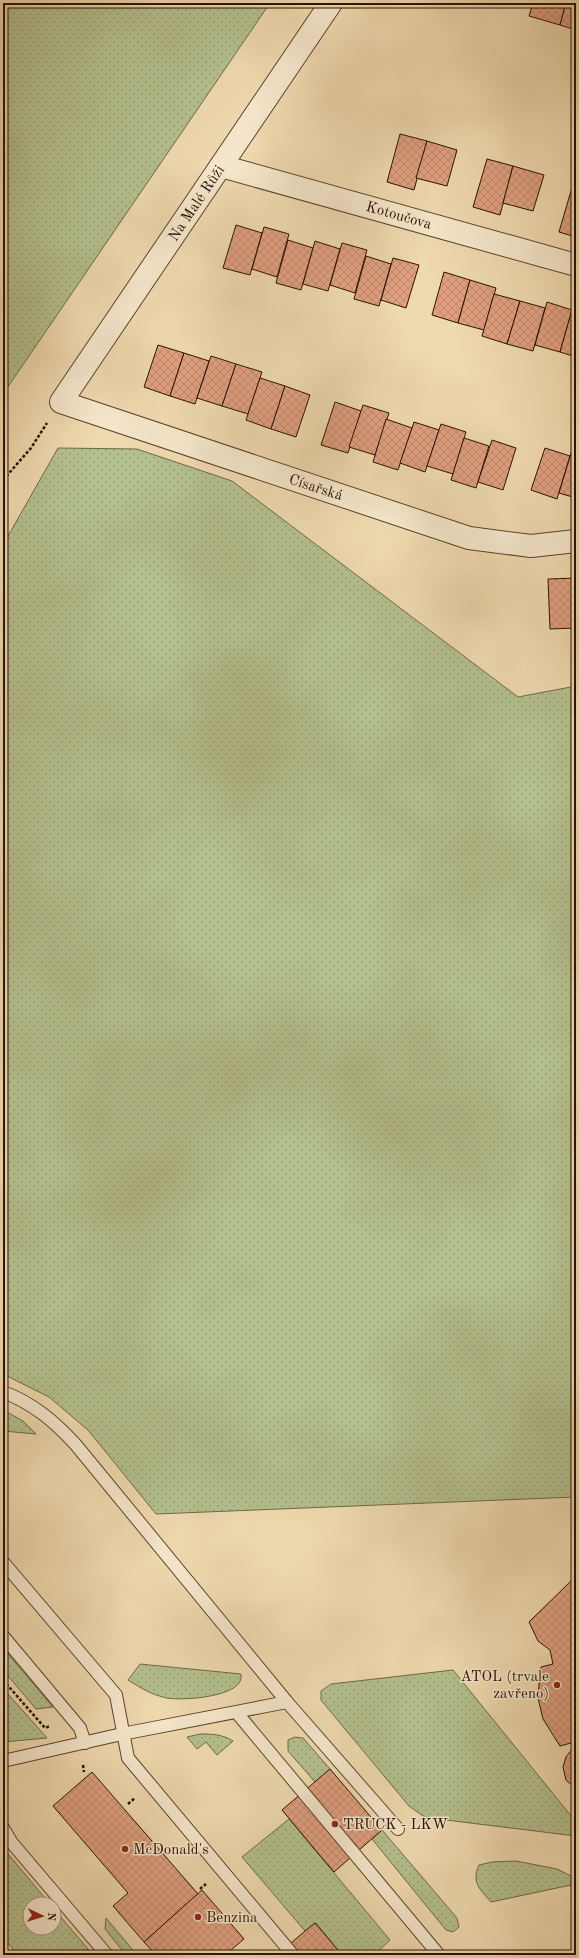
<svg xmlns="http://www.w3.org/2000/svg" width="579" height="1958" font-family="'Old Standard TT',serif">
	<defs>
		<pattern id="grass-dots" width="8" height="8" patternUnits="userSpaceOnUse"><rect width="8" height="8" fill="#b4c08f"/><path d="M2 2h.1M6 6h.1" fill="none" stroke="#9ba47a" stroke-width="1.8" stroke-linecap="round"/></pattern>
		<pattern id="building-cross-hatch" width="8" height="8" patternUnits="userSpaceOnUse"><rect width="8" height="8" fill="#e0a080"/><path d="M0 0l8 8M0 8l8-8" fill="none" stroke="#c0896d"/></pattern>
	</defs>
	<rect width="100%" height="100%" fill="#efd9af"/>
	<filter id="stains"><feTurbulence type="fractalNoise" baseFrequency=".005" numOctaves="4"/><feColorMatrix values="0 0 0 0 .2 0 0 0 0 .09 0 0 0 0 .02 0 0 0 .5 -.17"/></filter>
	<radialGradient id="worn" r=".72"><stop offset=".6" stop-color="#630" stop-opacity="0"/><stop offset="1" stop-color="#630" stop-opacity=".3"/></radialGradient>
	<!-- grass -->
	<g fill="url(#grass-dots)" stroke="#6f6848">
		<path d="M3 3H270L3 394Z"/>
		<path d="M58 448 137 449 232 481 518 697 576 686V1497L156 1514 88 1430 49 1397 3 1374V545Z"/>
		<path d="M3 1410 23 1421 36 1434 3 1431Z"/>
		<path d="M3 1648 53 1707 36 1709 3 1670Z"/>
		<path d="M140 1664 241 1674C246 1697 182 1701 167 1698 152 1695 141 1688 128 1680Z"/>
		<path d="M453 1670 576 1822V1836L446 1820 423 1816 409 1806 321 1700V1691L331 1684Z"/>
		<path d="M8 1694 47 1738 3 1742V1698Z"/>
		<path d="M200 1734C212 1734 222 1734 233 1741L217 1755 206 1742 197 1749 187 1737Z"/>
		<path d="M295 1737 303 1738 330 1769 315 1782 288 1751V1740Z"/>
		<path d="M289 1819 390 1940 374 1955H342L316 1923 305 1931 242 1857Z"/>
		<path d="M382 1830 457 1918 459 1927 453 1932 446 1930 372 1839Z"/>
		<path d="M3 1848 50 1904H30V1928H54V1909L93 1955H18L3 1937Z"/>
		<path d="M516 1861 557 1869 573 1877 571 1885 491 1902C480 1889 471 1883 479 1865L492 1862Z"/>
		<path d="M106 1918 137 1955H126L105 1929Z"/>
	</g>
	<!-- building -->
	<g fill="url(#building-cross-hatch)" stroke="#2a1100">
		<path d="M482 3H501L499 8Z"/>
		<path d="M533 3H566L560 25 529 16Z"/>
		<path d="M566 3H576V30L560 25Z"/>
		<path d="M400 134 427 141 414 190 387 182Z"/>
		<path d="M427 141 457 150 447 186 416 178Z"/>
		<path d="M487 159 513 166 500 215 473 207Z"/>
		<path d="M513 166 544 175 533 211 503 203Z"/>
		<path d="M573 184 576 185V237L559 232Z"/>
		<path d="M236 225 262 233 250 275 223 268Z"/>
		<path d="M264 227 289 234 277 277 252 269Z"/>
		<path d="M288 240 313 248 301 290 276 283Z"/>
		<path d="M315 241 340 249 328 291 303 284Z"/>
		<path d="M342 243 367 250 355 293 330 285Z"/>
		<path d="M366 256 391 264 379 306 354 299Z"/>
		<path d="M393 258 419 265 406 308 381 300Z"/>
		<path d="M444 272 470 280 458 323 432 315Z"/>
		<path d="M470 280 496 288 484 330 458 323Z"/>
		<path d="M494 294 520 301 507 344 482 336Z"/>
		<path d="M520 301 545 308 533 351 507 344Z"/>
		<path d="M547 302 572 310 560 352 535 345Z"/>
		<path d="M572 310 576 311V357L560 352Z"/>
		<path d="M158 345 184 353 170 396 144 387Z"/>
		<path d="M184 353 209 361 195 404 170 396Z"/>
		<path d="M211 356 236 364 222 406 197 398Z"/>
		<path d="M236 364 262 372 248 414 222 406Z"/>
		<path d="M260 378 285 386 271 429 246 420Z"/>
		<path d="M285 386 310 395 296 437 271 429Z"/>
		<path d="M335 402 361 411 348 453 321 445Z"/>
		<path d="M363 405 389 413 375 455 349 447Z"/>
		<path d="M386 419 412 428 398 470 373 462Z"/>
		<path d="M414 422 439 430 425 472 400 463Z"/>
		<path d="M441 424 466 432 453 474 427 466Z"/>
		<path d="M464 438 489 446 476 488 451 480Z"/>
		<path d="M492 440 516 448 503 490 478 482Z"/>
		<path d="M545 448 570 456 557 499 531 490Z"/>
		<path d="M572 450 576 452V498L559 493Z"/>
		<path d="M576 578V628L550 629 548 579Z"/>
		<path d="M572 1580 576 1582V1789L566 1780 563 1767 566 1757 573 1748 571 1743 560 1746 543 1719 538 1698 540 1672 541 1667 553 1664 550 1650 538 1641 529 1622Z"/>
		<path d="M330 1769 382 1830 334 1872 282 1810Z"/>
		<path d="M92 1772 198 1894 144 1942 113 1906 128 1893 53 1806Z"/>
		<path d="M202 1890 244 1939 225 1955H156L144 1942Z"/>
		<path d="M315 1923 342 1955H277L305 1931Z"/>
	</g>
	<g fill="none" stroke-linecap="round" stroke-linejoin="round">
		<!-- service casing -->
		<g stroke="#5b432c" stroke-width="14">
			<g id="service">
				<path d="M3 1392C33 1403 55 1422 76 1445L287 1702 398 1829"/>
				<path d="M3 1562 116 1695 128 1758 293 1955"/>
				<path d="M3 1636 80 1728 85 1743"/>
				<path d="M237 1713 439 1955"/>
				<path d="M3 1761 122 1734 287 1702"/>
				<path d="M3 1828 12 1843 107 1955"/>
			</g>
		</g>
		<!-- minor casing -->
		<g stroke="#5b432c" stroke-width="24">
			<g id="minor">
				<path d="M331 3 61 402 469 538 531 546 576 541"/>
				<path d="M221 166 576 265"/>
			</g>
		</g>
		<!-- path -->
		<g stroke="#2a1100" stroke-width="2.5" stroke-dasharray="3 2" stroke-linecap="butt">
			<path d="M3 480 31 448 47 423"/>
			<path d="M3 1680 45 1728 50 1726"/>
			<path d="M83 1765 84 1772"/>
			<path d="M128 1804 135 1798"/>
			<path d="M200 1889 206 1884"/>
		</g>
		<!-- service -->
		<use href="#service" stroke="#f5e6cb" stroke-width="12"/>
		<!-- minor -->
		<use href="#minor" stroke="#f5e6cb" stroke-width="22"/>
	</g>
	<!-- markers -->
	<g fill="#8f2418" stroke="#f5e6cb" stroke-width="1.5">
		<circle cx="557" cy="1685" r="4"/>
		<circle cx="335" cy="1824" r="4"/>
		<circle cx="125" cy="1849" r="4"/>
		<circle cx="198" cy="1917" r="4"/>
	</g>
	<g text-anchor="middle" stroke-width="3" stroke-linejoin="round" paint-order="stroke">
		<!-- street labels -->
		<g font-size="15" fill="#2a1100" stroke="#f5e6cb">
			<text transform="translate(196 203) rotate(-56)" y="5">Na Malé Růži</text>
			<text transform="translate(399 215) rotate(16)" y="5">Kotoučova</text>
			<text transform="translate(316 487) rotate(18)" y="5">Císařská</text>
		</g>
		<!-- poi labels -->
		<g font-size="15" fill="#2a1100" stroke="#f5e6cb" text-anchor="start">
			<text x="549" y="1681" text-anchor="end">ATOL (trvale<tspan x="549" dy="17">zavřeno)</tspan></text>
			<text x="343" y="1829">TRUCK - LKW</text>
			<text x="133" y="1854">McDonald's</text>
			<text x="206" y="1922">Benzina</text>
		</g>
	</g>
	<!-- margin -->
	<rect width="579" height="1958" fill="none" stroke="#efd9af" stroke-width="16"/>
	<rect x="4" y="4" width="571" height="1950" fill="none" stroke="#2a1100" stroke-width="2"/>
	<rect x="8" y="8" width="563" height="1942" fill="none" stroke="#2a1100"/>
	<!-- north arrow -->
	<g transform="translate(42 1916) rotate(94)"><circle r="19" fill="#f5e6cb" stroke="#a4917a"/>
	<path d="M0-3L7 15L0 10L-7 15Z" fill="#8f2418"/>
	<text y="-6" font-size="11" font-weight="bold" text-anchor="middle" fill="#2a1100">N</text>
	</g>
	<rect width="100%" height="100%" filter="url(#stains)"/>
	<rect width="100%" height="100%" fill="url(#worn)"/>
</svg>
